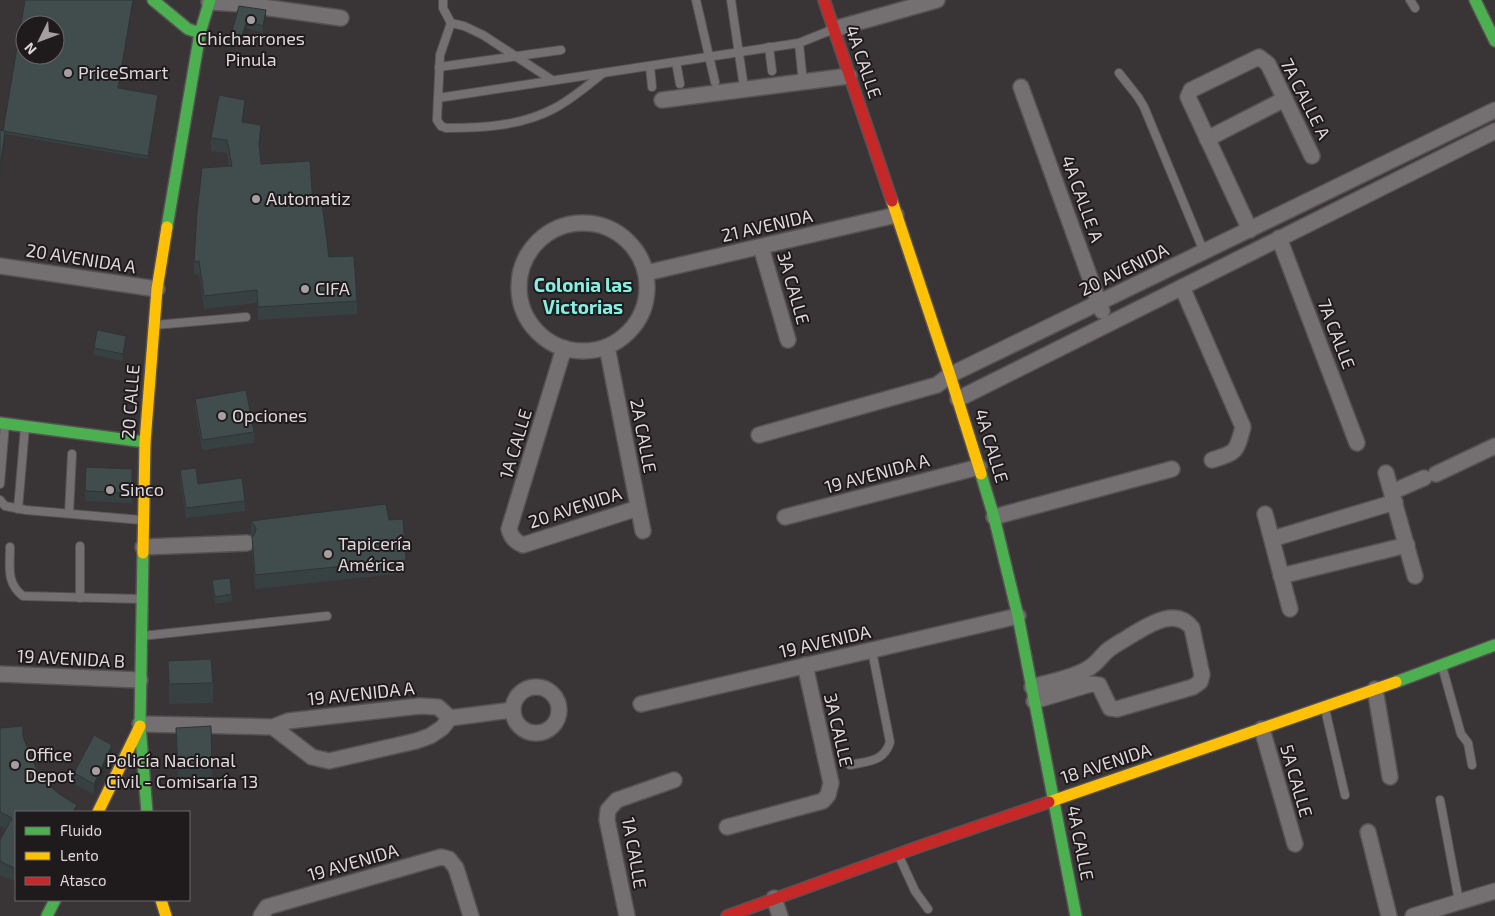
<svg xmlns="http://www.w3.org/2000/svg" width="1495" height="916" font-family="'Exo 2',sans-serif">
	<rect width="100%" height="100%" fill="#393436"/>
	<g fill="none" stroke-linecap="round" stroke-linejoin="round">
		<!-- lane casing -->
		<g stroke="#565153" stroke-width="10">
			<g id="lane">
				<path d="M443 0V8L451 23 464 26 483 35 552 80"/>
				<path d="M696 0 715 82"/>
				<path d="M731 0 743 81"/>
				<path d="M1410 0 1415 8"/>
				<path d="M451 23 440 55 437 120 441 126 446 128C482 128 522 126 555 108 572 99 587 86 602 74"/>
				<path d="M799 43 802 73"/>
				<path d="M769 47 772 71"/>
				<path d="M676 62 680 84"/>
				<path d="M650 66 652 87"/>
				<path d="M439 67 561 50"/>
				<path d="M1119 73 1138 97 1144 107 1204 252"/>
				<path d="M438 98 799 43 834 29"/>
				<path d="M155 325 246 317"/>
				<path d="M0 484 5 424"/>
				<path d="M0 500 5 506 26 510 141 520"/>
				<path d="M18 509 25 427"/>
				<path d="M69 513 72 454"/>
				<path d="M10 547C10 567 6 583 23 596L141 599"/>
				<path d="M80 598V546"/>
				<path d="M142 636 327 616"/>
				<path d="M1442 666 1461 734 1468 743 1472 765"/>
				<path d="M1325 709 1345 795"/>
				<path d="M850 765C868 761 884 762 890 742L872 651"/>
				<path d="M1440 800 1459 901"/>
				<path d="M898 854 915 891 928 909"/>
			</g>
		</g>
		<!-- street casing -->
		<g stroke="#565153" stroke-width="18">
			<g id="street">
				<path d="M209 2 241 4 341 18"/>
				<path d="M834 29 937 0"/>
				<path d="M1021 87 1102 311"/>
				<path d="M662 100 849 76"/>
				<path d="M1207 139 1285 99"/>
				<circle cx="583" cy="287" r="64"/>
				<path d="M1250 230 1188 97 1191 90 1259 57 1268 64 1312 156"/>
				<path d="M1279 238 1357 443"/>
				<path d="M761 247 788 340"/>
				<path d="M0 266 157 289"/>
				<path d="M646 273 896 215"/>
				<path d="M1182 287 1243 427C1236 453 1237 452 1212 460"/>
				<path d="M607 347 643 531"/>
				<path d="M564 348 509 529C511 537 515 542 523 545L638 508"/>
				<path d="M958 399 1495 131"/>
				<path d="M759 435 937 385 950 375 1495 110"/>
				<path d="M1386 473 1415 576"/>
				<path d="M1436 474 1495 446"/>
				<path d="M1392 492 1424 478"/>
				<path d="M1265 514 1290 609"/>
				<path d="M785 517 979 467"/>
				<path d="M994 517 1172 469"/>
				<path d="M1272 539 1395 502"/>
				<path d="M143 547 247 543"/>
				<path d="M1281 576 1407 545"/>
				<path d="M0 674 140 680"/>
				<circle cx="536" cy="710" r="23"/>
				<path d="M1032 687C1048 682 1073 678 1087 669 1096 665 1100 657 1107 651 1114 645 1123 641 1130 636 1147 626 1175 606 1192 628L1202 675 1200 682 1193 687 1117 709 1110 708 1099 685 1091 684 1034 701"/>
				<path d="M1375 689 1390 777"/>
				<path d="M641 704 1018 616"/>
				<path d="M140 724 273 727 288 721 420 706 438 707 450 718"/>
				<path d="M273 727 312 757 329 761 416 741 430 736 442 728 450 718 512 710"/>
				<path d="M1262 729 1295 844"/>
				<path d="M727 827 823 801 828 795 831 783 805 665"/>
				<path d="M1368 832 1389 916"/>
				<path d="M774 898 780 916"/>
				<path d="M261 916 267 907 441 857 449 859 456 868 471 916"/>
				<path d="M627 916 607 820 608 810 617 800 674 780"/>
				<path d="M1413 916 1495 891"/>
			</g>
		</g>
		<!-- fast casing -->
		<g stroke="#565153" stroke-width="14">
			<g id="fast">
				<path d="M153 0 188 29 200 33"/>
				<path d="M1475 0 1495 41"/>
				<path d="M167 227 200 33 210 0"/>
				<path d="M0 423 145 442"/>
				<path d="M981 474 994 517 1018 616 1076 916"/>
				<path d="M143 553 140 726 147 812"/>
				<path d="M1396 682 1495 645"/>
				<path d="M47 916 55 900"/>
			</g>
		</g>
		<!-- slow casing -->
		<g stroke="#565153" stroke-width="14">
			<g id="slow">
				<path d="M892 201 950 375 981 474"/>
				<path d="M143 553 145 442 157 289 167 227"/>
				<path d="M1049 802 1396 682"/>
				<path d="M98 812 140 726"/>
				<path d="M161 900 166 916"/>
			</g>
		</g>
		<!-- jam casing -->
		<g stroke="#565153" stroke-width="14">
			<g id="jam">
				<path d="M824 0 892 201"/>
				<path d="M727 916 918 847 1049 802"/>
			</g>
		</g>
		<!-- lane -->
		<use href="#lane" stroke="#746f71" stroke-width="8"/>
		<!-- street -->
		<use href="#street" stroke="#746f71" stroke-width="15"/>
		<!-- fast -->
		<use href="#fast" stroke="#4caf50" stroke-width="11"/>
		<!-- slow -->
		<use href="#slow" stroke="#ffc107" stroke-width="11"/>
		<!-- jam -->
		<use href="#jam" stroke="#c62828" stroke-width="11"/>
	</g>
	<!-- wall -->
	<g fill="#384141">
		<path d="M133 4 119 88 158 99 148 159 5 134V142L0 179V130L3 131Z"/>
		<path d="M239 6 266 17 263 33 247 28 241 45 231 42V35Z"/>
		<path d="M245 112 244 122 261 138 260 151 261 164 313 204 329 257 357 301V314L258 320 257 303 204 309 199 274 194 275V262L229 166 227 153 211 151V138Z"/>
		<path d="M126 343 123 361 94 355V348Z"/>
		<path d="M195 399 254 432V443L202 450 195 409Z"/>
		<path d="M132 469V503L85 501V491Z"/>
		<path d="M180 470 198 484 245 501V511L186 518 180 480Z"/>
		<path d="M389 520 406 560V573L255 589 252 551 253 537 251 534V521Z"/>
		<path d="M212 580 232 594V601L215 604 212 587Z"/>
		<path d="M168 661 213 683V703L169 704Z"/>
		<path d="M0 728 23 738 40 777 77 812H16V882L0 875V840L6 829 0 826Z"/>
		<path d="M176 728 212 767V781L178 782Z"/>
		<path d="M112 756 94 794 74 784V773Z"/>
	</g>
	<!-- shaded-wall -->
	<g fill="#2e3535">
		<path d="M133 0V4L118 92V88Z"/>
		<path d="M266 10V17L263 33V26Z"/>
		<path d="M247 21V28L241 45V38Z"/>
		<path d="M158 95V99L148 159V156Z"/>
		<path d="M245 100V112L242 135V122Z"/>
		<path d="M261 125V138L259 157V144Z"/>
		<path d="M5 131V142L0 179V168Z"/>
		<path d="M126 336V343L123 361V354Z"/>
		<path d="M112 745V756L94 794V784Z"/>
		<path d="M77 805V812H73Z"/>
	</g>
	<!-- building -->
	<g fill="#414c4c" stroke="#2e3535" fill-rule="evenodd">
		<path d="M25 0H133L118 88 158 95 148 156 3 131ZM25 25H55V55H25Z"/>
		<path d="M239 6 266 10 263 26 247 21 241 38 231 35Z"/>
		<path d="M219 95 245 100 242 122 261 125 259 144 261 164 310 161 313 204 322 203 329 257 354 256 357 301 258 307 257 290 204 296 199 261 194 262 197 212 202 168 232 166 227 140 211 138Z"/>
		<path d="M0 130 5 131 0 168Z"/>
		<path d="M97 330 126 336 123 354 94 348Z"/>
		<path d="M246 390 254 432 202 440 195 399Z"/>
		<path d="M86 467 132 469V493L85 491Z"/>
		<path d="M196 468 198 484 242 478 245 501 186 508 180 470Z"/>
		<path d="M386 504 389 520 403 519 406 560 255 575 252 537 255 533 256 528 251 521Z"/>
		<path d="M230 578 232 594 215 597 212 580Z"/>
		<path d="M211 659 213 683 169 684 168 661Z"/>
		<path d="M23 726V737L40 777 59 794 77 805 73 812H16V869L0 861V840L12 818 0 812V728Z"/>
		<path d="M211 726 212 767 178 769 176 728Z"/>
		<path d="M94 735 112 745 94 784 74 773Z"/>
	</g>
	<!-- markers -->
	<g fill="#a59fa1" stroke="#1f1a1c" stroke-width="2">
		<circle cx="251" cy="20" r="5"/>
		<circle cx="68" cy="73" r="5"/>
		<circle cx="256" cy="199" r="5"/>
		<circle cx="305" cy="289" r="5"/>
		<circle cx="222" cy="416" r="5"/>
		<circle cx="110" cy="490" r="5"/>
		<circle cx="328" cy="554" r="5"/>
		<circle cx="15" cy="765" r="5"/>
		<circle cx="96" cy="771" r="5"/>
	</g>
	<g text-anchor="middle" stroke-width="4" stroke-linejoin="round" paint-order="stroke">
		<!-- poi labels -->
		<g font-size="18" fill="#dfd8da" stroke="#1f1a1c" text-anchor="start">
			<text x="251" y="45" text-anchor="middle">Chicharrones<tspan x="251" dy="21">Pinula</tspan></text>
			<text x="78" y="79">PriceSmart</text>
			<text x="266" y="205">Automatiz</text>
			<text x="315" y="295">CIFA</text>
			<text x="232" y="422">Opciones</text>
			<text x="120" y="496">Sinco</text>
			<text x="338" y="550">Tapicería<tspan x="338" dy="21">América</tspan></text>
			<text x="25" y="761">Office<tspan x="25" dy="21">Depot</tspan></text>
			<text x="106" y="767">Policía Nacional<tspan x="106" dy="21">Civil - Comisaría 13</tspan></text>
		</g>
		<!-- street labels -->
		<g font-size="18" fill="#dfd8da" stroke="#1f1a1c">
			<text transform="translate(863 62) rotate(71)" y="6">4A CALLE</text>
			<text transform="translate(1305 99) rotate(63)" y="6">7A CALLE A</text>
			<text transform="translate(1082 199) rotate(70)" y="6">4A CALLE A</text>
			<text transform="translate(767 226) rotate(-13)" y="6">21 AVENIDA</text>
			<text transform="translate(81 259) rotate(9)" y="6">20 AVENIDA A</text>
			<text transform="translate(1124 270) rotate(-26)" y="6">20 AVENIDA</text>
			<text transform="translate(793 288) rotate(74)" y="6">3A CALLE</text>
			<text transform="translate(1336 334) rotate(69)" y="6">7A CALLE</text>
			<text transform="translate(131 402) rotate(-86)" y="6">20 CALLE</text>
			<text transform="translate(643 436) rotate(79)" y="6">2A CALLE</text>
			<text transform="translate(516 444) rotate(-73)" y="6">1A CALLE</text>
			<text transform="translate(991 446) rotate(73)" y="6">4A CALLE</text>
			<text transform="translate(877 474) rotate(-15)" y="6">19 AVENIDA A</text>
			<text transform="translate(575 508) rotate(-18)" y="6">20 AVENIDA</text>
			<text transform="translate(825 642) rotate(-13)" y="6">19 AVENIDA</text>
			<text transform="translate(71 659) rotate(3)" y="6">19 AVENIDA B</text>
			<text transform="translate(361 694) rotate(-6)" y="6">19 AVENIDA A</text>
			<text transform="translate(838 730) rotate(77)" y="6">3A CALLE</text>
			<text transform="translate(1106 764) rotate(-18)" y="6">18 AVENIDA</text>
			<text transform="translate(1296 781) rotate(74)" y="6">5A CALLE</text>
			<text transform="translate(1080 843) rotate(79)" y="6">4A CALLE</text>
			<text transform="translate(634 853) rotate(80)" y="6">1A CALLE</text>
			<text transform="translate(353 863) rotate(-16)" y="6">19 AVENIDA</text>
		</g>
		<!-- neighbourhood labels -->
		<g font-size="19" font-weight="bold" fill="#85efe2" stroke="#1f1a1c">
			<text x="583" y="292">Colonia las<tspan x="583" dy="22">Victorias</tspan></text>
		</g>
	</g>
	<!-- legend -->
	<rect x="15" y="811" width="175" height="90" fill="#1f1a1c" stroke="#6c6668"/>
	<rect x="25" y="827" width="25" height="8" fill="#4caf50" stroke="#6c6668"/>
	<text x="60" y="836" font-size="15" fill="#dfd8da">Fluido</text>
	<rect x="25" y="852" width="25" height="8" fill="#ffc107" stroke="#6c6668"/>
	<text x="60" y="861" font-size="15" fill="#dfd8da">Lento</text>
	<rect x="25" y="877" width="25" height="8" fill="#c62828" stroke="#6c6668"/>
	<text x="60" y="886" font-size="15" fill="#dfd8da">Atasco</text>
	<!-- north arrow -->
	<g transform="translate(40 40) rotate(228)"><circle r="24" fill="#1f1a1c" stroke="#6c6668"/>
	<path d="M0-4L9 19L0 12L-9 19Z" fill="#a59fa1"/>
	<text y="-8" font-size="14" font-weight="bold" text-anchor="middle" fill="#dfd8da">N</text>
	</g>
</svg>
